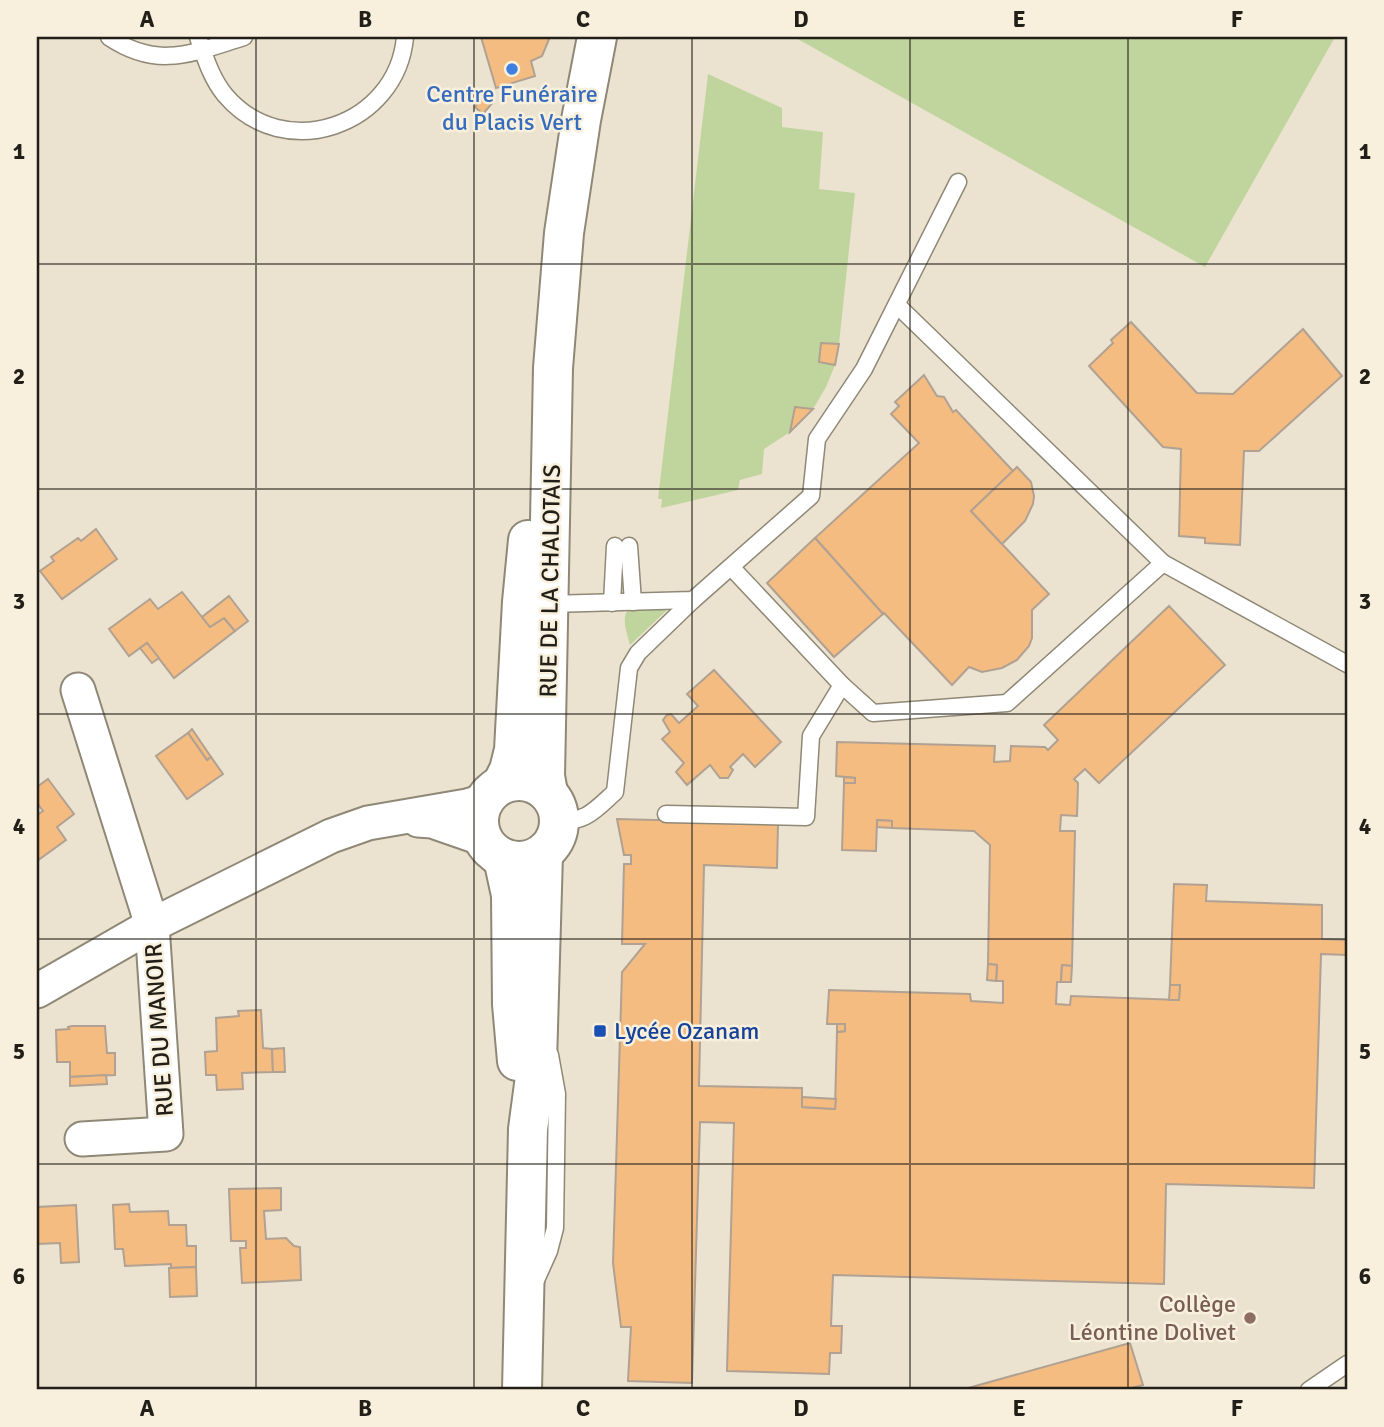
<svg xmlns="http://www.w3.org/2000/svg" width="1384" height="1427" font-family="Signika,sans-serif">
	<rect width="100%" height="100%" fill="#ebe3cf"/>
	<!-- green -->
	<g fill="#c0d59d">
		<path d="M794 37H1335L1205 267Z"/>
		<path d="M708 74 782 108V127L823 132 819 189 855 193 839 344 821 343 819 362 835 365 826 387 813 409 795 407 790 432 764 449 762 474 740 480 738 490 661 508 662 499H658Z"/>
		<path d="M666 607V611L630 645C627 633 620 616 630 608Z"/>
	</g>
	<!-- building -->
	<g fill="#f5bc81" stroke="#b0a192" stroke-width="2">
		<path d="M481 37H550L542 56 531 61 535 76 496 88Z"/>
		<path d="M484 94 493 102 483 114 475 107Z"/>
		<path d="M1131 322 1197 393 1233 394 1303 329 1342 376 1259 451H1244L1240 545 1205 543V538L1179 536 1181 449 1163 447 1089 366 1113 343 1111 340Z"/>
		<path d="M821 343 839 344 835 365 819 362Z"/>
		<path d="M924 375 937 396 944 397 953 412 956 410 1013 471 971 511 1049 594 1032 610V638L1029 646 1017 660 1002 668 982 672 969 667 952 685 884 613 883 614 815 538 919 443 891 414 899 406 895 402Z"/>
		<path d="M795 407 813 409 790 432Z"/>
		<path d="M1017 467 1031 482 1034 496 1033 504 1025 521 1002 544 971 511Z"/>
		<path d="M96 529 117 559 62 599 40 571 54 561 51 557 78 538 81 541Z"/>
		<path d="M815 538 883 614 834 657 767 583Z"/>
		<path d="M182 592 210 627 224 618 235 631 174 678 147 643 129 656 109 629 150 599 158 609Z"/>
		<path d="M229 596 248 621 235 631 224 618 210 627 202 617Z"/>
		<path d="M1169 606 1225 665 1099 783 1085 769 1074 779 1078 783 1077 816 1061 815 1060 831H1075L1072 966 1062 965 1061 982H1057L1056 1004 1070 1005 1071 996 1179 1000 1180 985H1170L1174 884 1207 885 1206 901 1322 905V939L1347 940V955L1321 954 1314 1188 1166 1184 1164 1284 833 1275 831 1326H842L841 1353H830L829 1374 727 1371 734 1123 700 1122 692 1383 628 1381 631 1327H621L613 1263 622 972 645 944H622L624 864H631V855H624L617 819 778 823 777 868 704 865 699 1086 802 1088V1107L835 1109 837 1032 845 1031V1024H827L829 990 970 994 971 1001 1003 1003V981H996L997 965 988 964 990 845 974 831 892 828V821L877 820 876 851 842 850 844 783H855V778L836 776 837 742 995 746 994 762 1010 761 1011 746 1045 747 1048 750 1058 740 1044 725Z"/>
		<path d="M147 643 159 658 152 663 140 648Z"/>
		<path d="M714 670 781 742 755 767 743 754 730 767 733 770 728 778H720L710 765 687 785 676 772 684 763 662 739 670 732 663 720 667 715 671 714 679 723 698 706 687 694Z"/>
		<path d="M192 729 211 757 207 760 188 733Z"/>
		<path d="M188 733 207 760 211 757 223 774 187 799 156 756Z"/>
		<path d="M844 777 855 778V783H844Z"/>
		<path d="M48 779 74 814 57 827 66 840 37 861V815L43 811 37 803V787Z"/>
		<path d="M877 820 892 821V828L877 827Z"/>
		<path d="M988 964 997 965 996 981 987 980Z"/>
		<path d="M1062 965 1072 966 1071 982H1061Z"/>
		<path d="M1170 985H1180L1179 1000H1169Z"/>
		<path d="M261 1010 263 1048 272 1049 273 1072 242 1073 243 1089 217 1090 216 1075H206L205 1052 217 1051 216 1018 239 1016 238 1011Z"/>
		<path d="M837 1024H845V1031L837 1032Z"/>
		<path d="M72 1026H105L107 1053H115V1075L70 1077V1062H57L56 1030 69 1029 68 1027Z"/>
		<path d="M284 1048 285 1072H273L272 1049Z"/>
		<path d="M106 1075 107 1084 70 1086V1077Z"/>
		<path d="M802 1097 836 1099 835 1109 802 1107Z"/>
		<path d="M281 1188V1210L264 1211 266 1239 286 1238 294 1246 300 1247 301 1280 242 1283 240 1248H246V1241H231L229 1189Z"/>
		<path d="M129 1204 130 1212 168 1211 169 1225H186L187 1246H196V1267L171 1268V1264L125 1266 123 1249H115L113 1205Z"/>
		<path d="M76 1205 79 1262 61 1263 60 1243 37 1244V1207Z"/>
		<path d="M196 1267 197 1296 170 1297 169 1268Z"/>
		<path d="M1130 1343 1143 1385 1124 1390H961Z"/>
	</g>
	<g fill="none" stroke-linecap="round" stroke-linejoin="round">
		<!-- service casing -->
		<g stroke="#8f8876" stroke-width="19">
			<g id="service">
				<path d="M109 37C158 70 192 53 244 37"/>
				<path d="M198 37C205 57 211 78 225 95 284 165 397 126 405 37"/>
				<path d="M629 546 633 602"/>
				<path d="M1163 563 1347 664"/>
				<path d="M732 568 842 685"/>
				<path d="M612 603 615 546"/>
				<path d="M550 604 693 600 811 496 817 439 864 369 958 182"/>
				<path d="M666 814 806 817 811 736 842 685 873 713 1007 703 1163 563 897 305"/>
				<path d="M559 819C584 825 597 808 615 792L629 668 638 653 693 600"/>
				<path d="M536 1280 549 1251 555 1228 557 1094 550 1055"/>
				<path d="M1309 1390 1347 1364"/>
			</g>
		</g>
		<!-- minor casing -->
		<g stroke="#8f8876" stroke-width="37">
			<g id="minor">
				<path d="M78 690 152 925 166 1134 82 1139"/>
				<path d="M418 820 432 821 481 838"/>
				<path d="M37 991 152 925 331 836 368 823 467 806 484 801"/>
			</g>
		</g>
		<!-- secondary casing -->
		<g stroke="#8f8876" stroke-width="42">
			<g id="secondary">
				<circle cx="519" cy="821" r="40"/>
				<path d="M502 784 509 770 514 750 522 602 528 540"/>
				<path d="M548 793 545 776 553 368 564 233 581 120 597 37"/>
				<path d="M503 858 511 895 512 1004 517 1061"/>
				<path d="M522 1390 528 1129 537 1062 543 854"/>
			</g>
		</g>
		<!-- service -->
		<use href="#service" stroke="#fff" stroke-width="16"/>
		<!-- minor -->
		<use href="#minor" stroke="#fff" stroke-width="33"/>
		<!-- secondary -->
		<use href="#secondary" stroke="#fff" stroke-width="38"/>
	</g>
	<!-- grid -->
	<path fill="none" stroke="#221f18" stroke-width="2" stroke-opacity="0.55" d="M256 37V1390M474 37V1390M692 37V1390M910 37V1390M1128 37V1390M37 264H1347M37 489H1347M37 714H1347M37 939H1347M37 1164H1347"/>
	<!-- markers -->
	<circle fill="#3f7fe0" stroke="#f8f0dc" stroke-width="2.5" cx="512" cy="69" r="7"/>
	<rect fill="#1a4fb4" stroke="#f8f0dc" stroke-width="2.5" x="593" y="1024" width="14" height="14" rx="3.5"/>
	<circle fill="#8d6e63" stroke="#f8f0dc" stroke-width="2.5" cx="1250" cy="1318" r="7"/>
	<g text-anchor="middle" stroke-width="5" stroke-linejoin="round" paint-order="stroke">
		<!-- shop labels -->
		<g font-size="24" fill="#366cbe" stroke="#f8f0dc">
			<text x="512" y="102">Centre Funéraire<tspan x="512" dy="28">du Placis Vert</tspan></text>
		</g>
		<!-- street labels -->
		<g font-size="24" fill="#221f18" stroke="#f8f0dc">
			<text transform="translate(550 581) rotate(-89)" y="8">RUE DE LA CHALOTAIS</text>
			<text transform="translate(159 1030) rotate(-94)" y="8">RUE DU MANOIR</text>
		</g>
		<!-- transit labels -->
		<g font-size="24" fill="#164399" stroke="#f8f0dc" text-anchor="start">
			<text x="614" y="1039">Lycée Ozanam</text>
		</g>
		<!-- education labels -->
		<g font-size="24" fill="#785e54" stroke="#f8f0dc" text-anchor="end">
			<text x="1236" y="1312">Collège<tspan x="1236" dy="28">Léontine Dolivet</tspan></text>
		</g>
	</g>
	<!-- border -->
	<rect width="1384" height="1427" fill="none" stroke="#f8f0dc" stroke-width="77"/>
	<rect x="38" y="38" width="1308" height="1350" fill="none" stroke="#221f18" stroke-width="2.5"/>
	<g font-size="23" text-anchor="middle" font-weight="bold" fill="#221f18">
		<text x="147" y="27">A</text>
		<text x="365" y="27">B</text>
		<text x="583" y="27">C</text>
		<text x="801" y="27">D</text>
		<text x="1019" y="27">E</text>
		<text x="1237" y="27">F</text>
		<text x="19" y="159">1</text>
		<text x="1365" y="159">1</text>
		<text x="19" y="384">2</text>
		<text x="1365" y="384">2</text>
		<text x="19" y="609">3</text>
		<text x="1365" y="609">3</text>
		<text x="19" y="834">4</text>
		<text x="1365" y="834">4</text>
		<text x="19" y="1059">5</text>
		<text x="1365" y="1059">5</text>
		<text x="19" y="1284">6</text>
		<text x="1365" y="1284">6</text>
		<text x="147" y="1416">A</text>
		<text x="365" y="1416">B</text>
		<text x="583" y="1416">C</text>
		<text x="801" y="1416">D</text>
		<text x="1019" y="1416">E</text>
		<text x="1237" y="1416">F</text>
	</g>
</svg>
